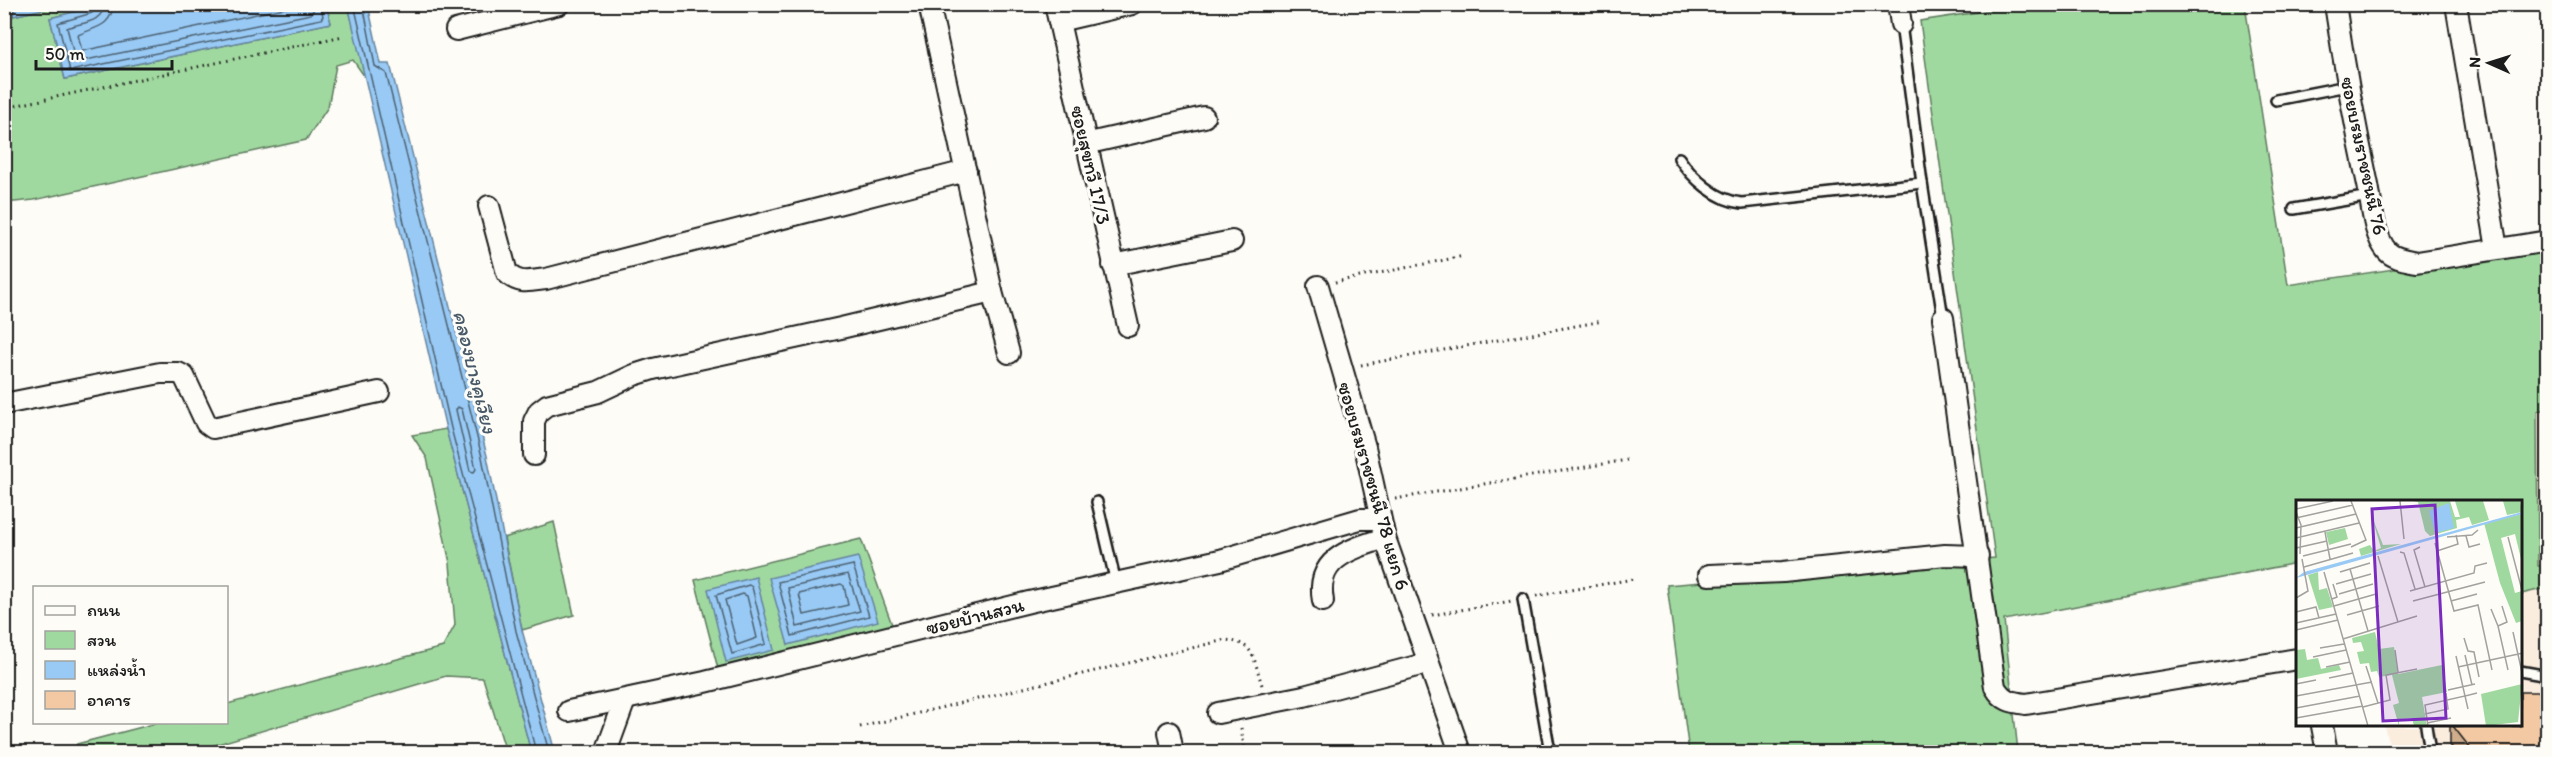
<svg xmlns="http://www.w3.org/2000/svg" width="2552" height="757" font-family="Itim,'Playpen Sans Thai',sans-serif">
	<rect width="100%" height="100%" fill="#fdfcf7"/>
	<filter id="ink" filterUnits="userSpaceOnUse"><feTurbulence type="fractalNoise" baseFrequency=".0167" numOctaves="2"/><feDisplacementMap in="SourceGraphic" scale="12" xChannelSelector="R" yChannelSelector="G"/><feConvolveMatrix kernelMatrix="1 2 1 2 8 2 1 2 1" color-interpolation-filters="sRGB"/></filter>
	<g filter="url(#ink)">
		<!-- built -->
		<g fill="#faedde">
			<path d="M2547 409V565L2538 567 2537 411Z"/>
			<path d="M2547 588V752H2391L2384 726H2520L2521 594Z"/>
		</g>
		<!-- green -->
		<g fill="#a0d99f" stroke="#5e7a5e" stroke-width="1.5">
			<path d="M4 5H15L13 16 61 5H101L50 18 65 79 331 23 326 5H348L367 80 353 60 336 65 328 107 306 140 34 200 5 203Z"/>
			<path d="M2024 5H2245L2288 285 2547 246V409L2537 411 2538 566 2547 565V588L2521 594 2520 502H2297V563L2004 620 2018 752H1689L1667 585 1995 558 1920 21Z"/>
			<path d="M446 429 531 752H506L483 678 446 676 191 752H73L77 744 157 723 226 722 227 704 443 647 455 625 450 563 427 458 412 435Z"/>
			<path d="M554 522 574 615 522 630 504 538Z"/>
			<path d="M861 539 899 644 723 688 695 580Z"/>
		</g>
		<!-- water -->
		<g fill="#98caf5" stroke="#66849e" stroke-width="1.5">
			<path d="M15 5V4L61 5 13 16Z"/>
			<path d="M326 5 331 23 65 79 50 18 101 5Z"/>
			<path d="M348 5H368L381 64H390L487 456 522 630 555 752H531L446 429Z"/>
			<path d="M858 557 878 621 788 645 769 578Z"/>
			<path d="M756 577 774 650 726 662 708 589Z"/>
		</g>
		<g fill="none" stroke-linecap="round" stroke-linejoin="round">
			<!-- shore -->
			<g stroke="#4e6273" stroke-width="1.5">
				<path d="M97 4 92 13 58 23 70 71 321 19 323 16 320 4"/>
				<path d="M104 4C103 24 81 22 67 28L76 62 311 14 313 11V4"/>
				<path d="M113 4C112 27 95 27 78 35L82 51 304 4"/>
				<path d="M354 4 451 428 536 752"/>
				<path d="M363 4 375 66 386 73 482 457 516 631 549 752"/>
				<path d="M458 407 462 409 476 469 474 472 470 471 456 410Z"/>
				<path d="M853 565 869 616 792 636 778 582Z"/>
				<path d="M848 574 860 611 797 627 788 588Z"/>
				<path d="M841 584 844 586 848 605 804 615 799 594Z"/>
				<path d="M749 585 752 587 766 644 732 654 716 595Z"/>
				<path d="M743 594 747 596 757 638 737 645 725 600Z"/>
			</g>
			<!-- lane casing -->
			<g stroke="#1c1c1c" stroke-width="14">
				<g id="lane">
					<path d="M1901 24 1922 183 1943 318"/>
					<path d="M2276 100 2347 86"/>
					<path d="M1679 158C1692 178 1717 201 1742 203L1922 183"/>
					<path d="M2294 209 2370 196"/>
					<path d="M1097 502 1116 583"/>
					<path d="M1523 599 1550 752"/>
					<path d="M2520 671 2548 676"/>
					<path d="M2426 726 2430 752"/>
				</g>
			</g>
			<!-- street casing -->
			<g stroke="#1c1c1c" stroke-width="24">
				<g id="street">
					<path d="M929 4 992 292 1009 353"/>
					<path d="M1055 4 1128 326"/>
					<path d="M1898 4 1901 24"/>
					<path d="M2335 4C2344 65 2355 125 2368 185 2372 205 2373 235 2387 251 2394 259 2407 260 2417 262L2548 241"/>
					<path d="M2456 4 2497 249"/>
					<path d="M1059 21 1132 4"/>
					<path d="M456 30 559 4"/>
					<path d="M1085 144 1204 117"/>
					<path d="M489 206 507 273C519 285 530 281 546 279L966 171"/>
					<path d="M1113 265 1232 241"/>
					<path d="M1318 286 1365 447 1385 538 1460 752"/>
					<path d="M1943 318 1995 687C2003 701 2011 702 2026 704L2297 659"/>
					<path d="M4 404 160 373H178L184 376 206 423 213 428 379 392"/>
					<path d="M534 455V421L539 411 547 405 598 392 634 375 653 369 841 328 992 292"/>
					<path d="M1709 575 1783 572 1945 555 1978 556"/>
					<path d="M1323 601C1315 558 1351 549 1385 538"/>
					<path d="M569 711 705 682 1029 602 1220 560 1360 519H1379"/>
					<path d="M1218 713 1304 696 1428 663"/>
					<path d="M2322 726 2327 752"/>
					<path d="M1169 732 1173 752"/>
					<path d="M606 752 625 700"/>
				</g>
			</g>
			<!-- path -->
			<g stroke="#1c1c1c" stroke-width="3" stroke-dasharray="1.5 4.5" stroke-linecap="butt">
				<path d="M4 108 343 36"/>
				<path d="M1335 282 1464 256"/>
				<path d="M1361 365 1603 321"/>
				<path d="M1395 499 1627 460"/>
				<path d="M1536 596 1633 579"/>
				<path d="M1432 615 1512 601"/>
				<path d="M860 727 1225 640C1256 643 1253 659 1262 685"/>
				<path d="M1241 728 1245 752"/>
			</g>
			<!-- lane -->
			<use href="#lane" stroke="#fdfcf7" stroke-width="9"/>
			<!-- street -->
			<use href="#street" stroke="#fdfcf7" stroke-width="20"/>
		</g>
		<!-- wall -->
		<path fill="#d0ad8b" stroke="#1c1c1c" stroke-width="1.5" d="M2450 726H2520L2547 753H2457L2450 745Z"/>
		<!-- building -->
		<path fill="#f2c9a2" stroke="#1c1c1c" stroke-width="1.5" d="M2520 692H2547V753H2474L2453 726H2520Z"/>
	</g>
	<g text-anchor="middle" stroke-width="6" stroke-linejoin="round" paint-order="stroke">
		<!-- street labels -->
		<g font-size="20" fill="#1c1c1c" stroke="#fdfcf7">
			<text transform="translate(2364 156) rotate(78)" y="7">ซอยบรมราชชนนี 76</text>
			<text transform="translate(1091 165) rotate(77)" y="7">ซอยสุขทวี 17/3</text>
			<text transform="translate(1374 486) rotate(74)" y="7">ซอยบรมราชชนนี 78 แยก 6</text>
			<text transform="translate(975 616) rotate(-14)" y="7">ซอยบ้านสวน</text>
		</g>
		<!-- water labels -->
		<g font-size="21" font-style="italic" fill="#475968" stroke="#fdfcf7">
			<text transform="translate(475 372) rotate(76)" y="7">คลองบางคูเวียง</text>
		</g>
	</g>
	<!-- overview -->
	<g transform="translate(2296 500)">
		<rect width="226" height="226" fill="#fdfcf7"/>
		<path d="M117 1H154L159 17H164L159 1H187L193 20 176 25 173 17 160 20 161 28 134 36 129 31 122 2ZM207 1H224L226 12 211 15ZM75 14 87 45 105 44 65 56 63 49 74 45 78 51 85 48ZM226 14V63L219 34 205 38 219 93 226 91V121L220 123 204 83 188 23ZM49 28 52 39 33 45 30 32ZM22 72 23 90 31 88 37 107 23 110 12 75ZM79 132 83 149 98 147 102 174 146 165 151 192 126 197 131 226H118L116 218 103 219V226L97 205 103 203 96 175 83 177 81 171 75 172 73 163 64 164 61 152 68 151 65 142 57 143 56 138ZM9 149 11 160 22 158 25 169 43 165 45 170 0 179V150ZM226 184 222 222 190 226 185 194Z" fill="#a0d99f"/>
		<path d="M153 3 158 28 139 33 133 11ZM226 12V14L0 78 8 72Z" fill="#98caf5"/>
		<path fill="none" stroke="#a3a29f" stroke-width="1.5" d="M104 1 108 39M0 9 37 1M0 12 5 25 4 54M0 18 57 5M0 28 60 14M29 32 34 59M170 36 173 47 184 44M151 37 176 35 182 30M212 37 227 94M0 38 63 23M139 43 158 111 182 105 196 170M55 47 70 40 55 1M124 47 118 50 129 87M0 48 31 41M141 51 162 44 160 35M104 52 108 53 119 89M7 56 55 44M82 56 102 122M8 67 57 53M54 69 72 131M28 72 72 226M44 72 74 63M40 84 75 74M114 91 178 73 179 66 191 63M43 94 77 84M0 98 12 91 6 59M36 99 41 97 37 84M117 101 189 82M155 101 181 94M38 106 80 94M195 109 202 126 211 122 206 106M0 112 20 107 23 118M51 115 83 106M0 123 40 114M202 126 212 170M0 130 42 120M217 132 227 177M168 138 172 151 178 152 183 177M47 139 121 116M24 148 48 144M99 150 102 172M169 155 176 185M17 157 50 150M70 166 82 203M30 167 54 162M162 167 227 153M33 178 57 173M0 184 20 180M152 190 179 184M0 196 76 182M67 207 94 200 90 175 121 169M0 208 64 196M172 209 169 196 181 193M129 214 152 209 150 193M0 218 67 206M131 223 155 218M132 226 129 205 169 196 160 156"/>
		<path fill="#7b2cbf" fill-opacity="0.15" stroke="#7b2cbf" stroke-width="3" d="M139 5 150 218 87 221 76 9Z"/>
		<rect width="226" height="226" fill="none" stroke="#1c1c1c" stroke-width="3"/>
	</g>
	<!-- margin -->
	<rect width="2552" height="757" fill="none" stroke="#fdfcf7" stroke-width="24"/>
	<rect x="12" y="12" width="2528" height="733" fill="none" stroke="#1c1c1c" stroke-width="2" filter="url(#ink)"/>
	<!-- legend -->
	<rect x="33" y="586" width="195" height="138" fill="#fdfcf7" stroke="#a3a29f" stroke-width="1.5"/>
	<rect x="45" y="606" width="30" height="9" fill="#fdfcf7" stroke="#a3a29f" stroke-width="1.5"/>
	<text x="87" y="616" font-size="18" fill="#1c1c1c">ถนน</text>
	<rect x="45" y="631" width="30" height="18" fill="#a0d99f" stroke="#a3a29f" stroke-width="1.5"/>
	<text x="87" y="646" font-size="18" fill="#1c1c1c">สวน</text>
	<rect x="45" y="661" width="30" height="18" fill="#98caf5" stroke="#a3a29f" stroke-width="1.5"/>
	<text x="87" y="676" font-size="18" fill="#1c1c1c">แหล่งน้ำ</text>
	<rect x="45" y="691" width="30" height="18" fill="#f2c9a2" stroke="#a3a29f" stroke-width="1.5"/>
	<text x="87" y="706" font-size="18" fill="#1c1c1c">อาคาร</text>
	<!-- north arrow -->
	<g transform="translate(2489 63) rotate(273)" stroke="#fdfcf7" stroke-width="4.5" paint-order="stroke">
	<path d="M0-4.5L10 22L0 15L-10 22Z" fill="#1c1c1c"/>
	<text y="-9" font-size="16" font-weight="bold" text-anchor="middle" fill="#1c1c1c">N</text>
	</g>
	<!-- scale -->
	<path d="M36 60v9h136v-9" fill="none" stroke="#1c1c1c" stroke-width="3"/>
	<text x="45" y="60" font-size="18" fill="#1c1c1c" stroke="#fdfcf7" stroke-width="4.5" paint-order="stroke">50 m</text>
</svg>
